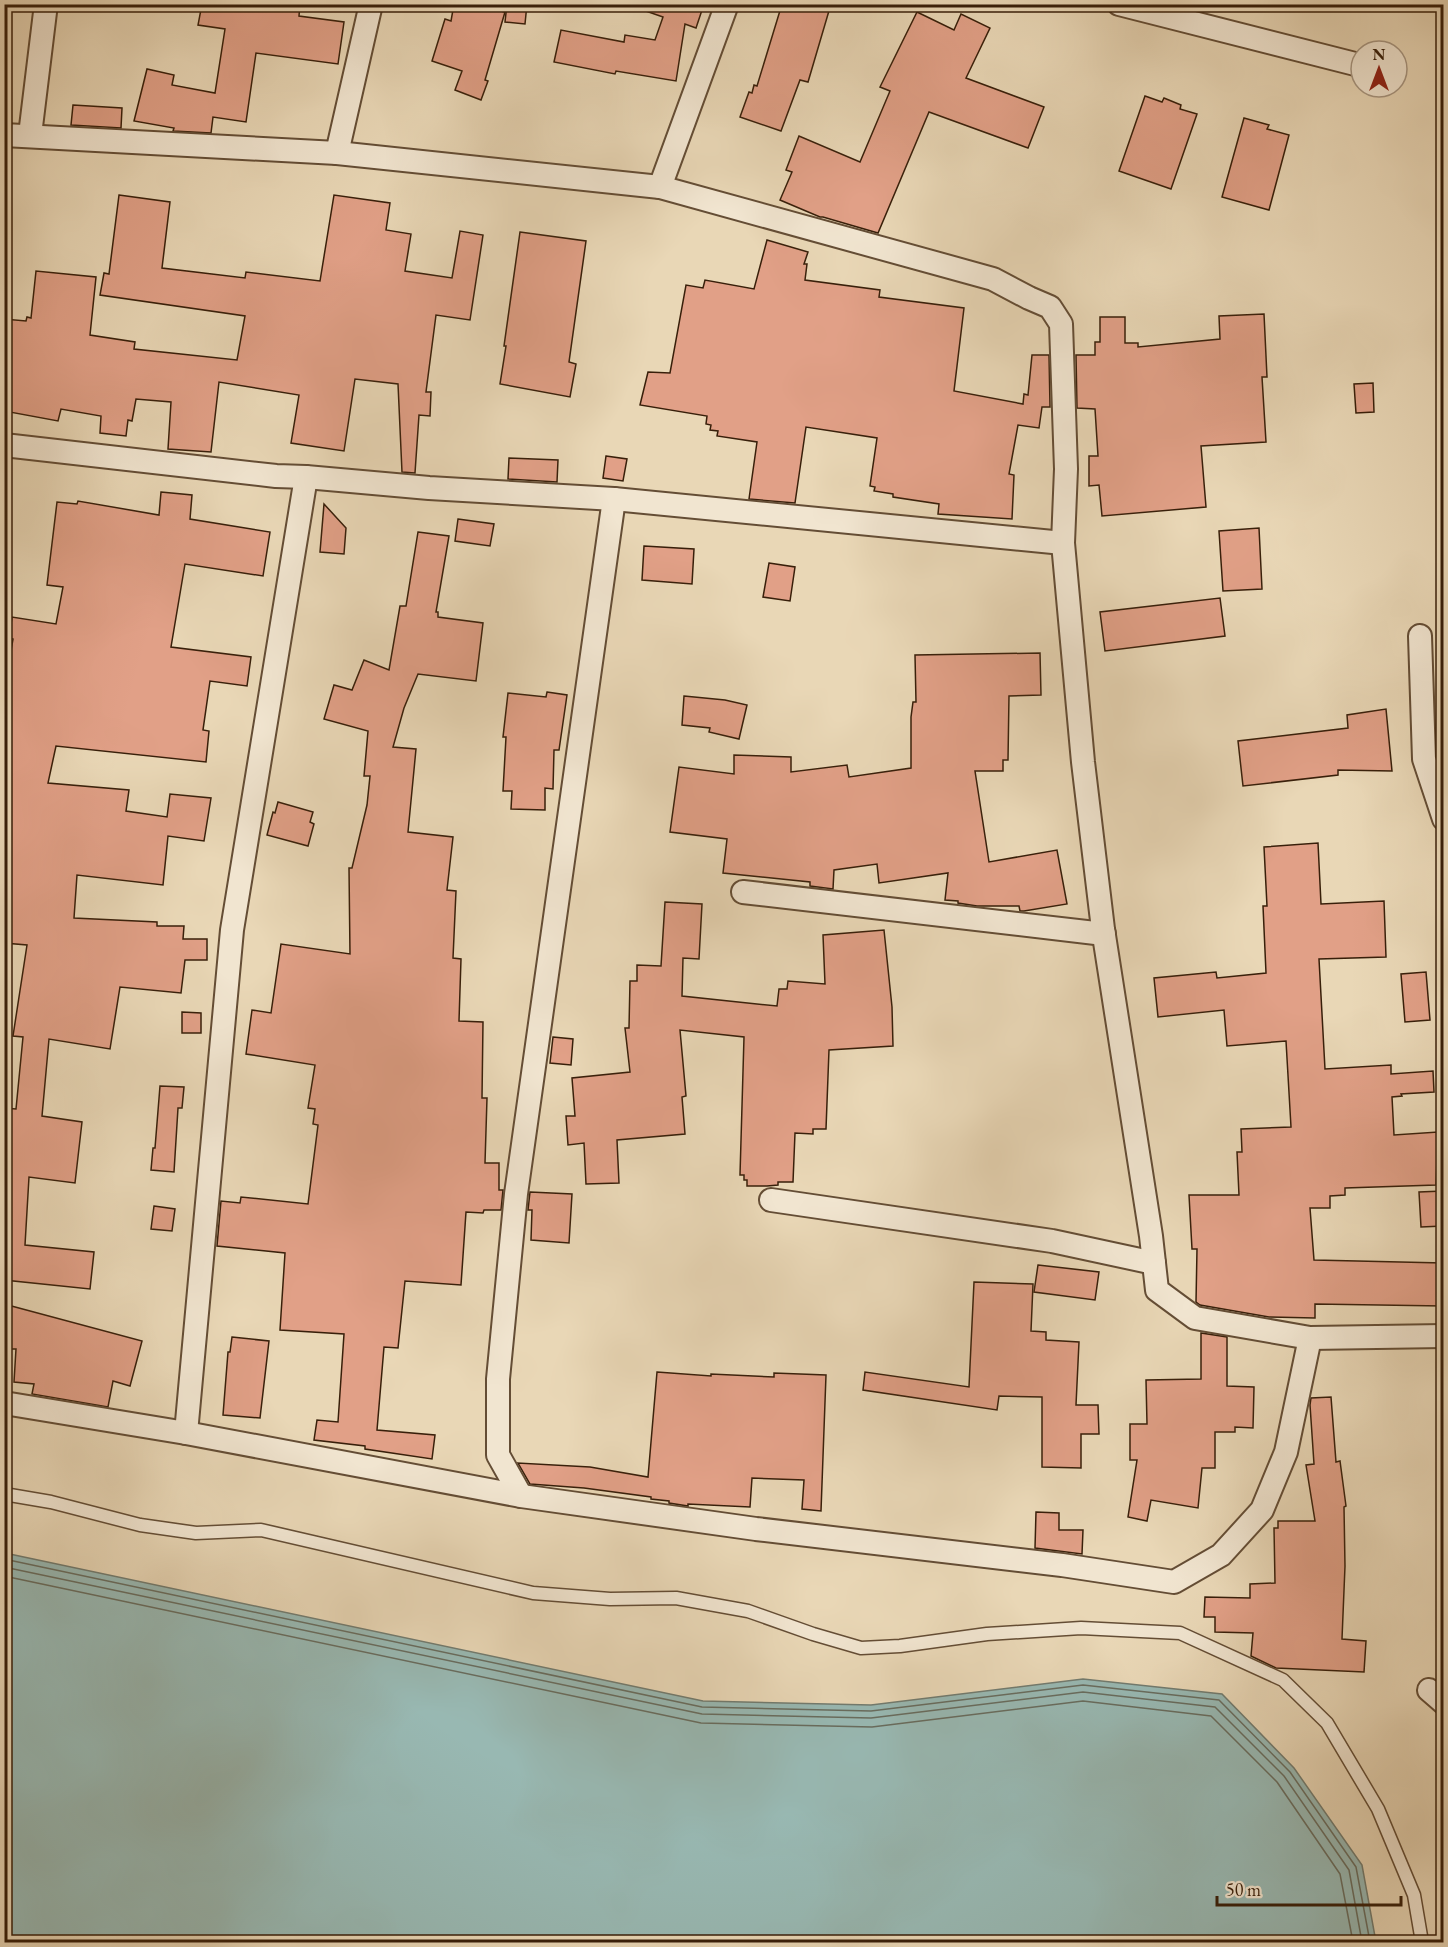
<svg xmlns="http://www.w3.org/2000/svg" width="1448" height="1947" font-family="'EB Garamond',serif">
	<rect width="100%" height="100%" fill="#e9d7b6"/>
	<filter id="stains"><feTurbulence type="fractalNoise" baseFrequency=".00333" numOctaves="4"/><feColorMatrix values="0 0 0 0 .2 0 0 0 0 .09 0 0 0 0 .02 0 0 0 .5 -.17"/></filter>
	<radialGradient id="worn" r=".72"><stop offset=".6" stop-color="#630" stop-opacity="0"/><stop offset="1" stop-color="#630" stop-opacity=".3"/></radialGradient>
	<!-- water -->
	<path fill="#98b8b2" stroke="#727b6f" stroke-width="1.5" d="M5 1553 703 1701 871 1705 1083 1679 1222 1694 1294 1768 1362 1865 1376 1942H5Z"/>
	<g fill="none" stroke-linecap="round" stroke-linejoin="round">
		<!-- shore -->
		<g stroke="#686c5e" stroke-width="1.5">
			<path d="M4 1559 702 1707 871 1711 1083 1685 1219 1700 1290 1772 1356 1867 1370 1942"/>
			<path d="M4 1567 702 1714 871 1718 1083 1692 1215 1707 1284 1776 1349 1870 1362 1942"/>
			<path d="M4 1576 701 1723 872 1727 1083 1701 1211 1716 1277 1782 1340 1874 1353 1942"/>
		</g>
	</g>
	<!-- building -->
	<g fill="#e1a087" stroke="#381f0a" stroke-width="1.5">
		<path d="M202 4H300L299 16 344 22 338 64 256 53 246 122 213 117 211 133 173 131 174 128 134 121 147 69 174 75 172 85 215 93 225 29 198 25Z"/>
		<path d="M454 4H469L505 12 485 80 488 81 481 100 455 90 462 71 432 61 445 19 451 21Z"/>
		<path d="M507 4H527L525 24 505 22Z"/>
		<path d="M637 4H704L696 28 685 24 676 81 616 71 615 74 554 62 561 30 624 42 625 35 655 40 663 17 637 8Z"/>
		<path d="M782 4H831L808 82 800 80 781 131 740 117 749 92 752 93 754 85 757 86Z"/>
		<path d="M917 12 954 30 961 14 990 28 966 78 1044 107 1028 148 929 112 878 233 823 217H820L780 200 792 172 786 170 799 136 860 162 890 91 880 87Z"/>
		<path d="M1145 96 1162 102 1164 98 1181 105 1180 109 1197 114 1171 189 1119 171Z"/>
		<path d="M73 105 122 108 121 128 71 125Z"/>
		<path d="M1244 118 1269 125 1267 129 1289 135 1269 210 1222 197Z"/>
		<path d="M119 195 170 202 162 268 245 278 246 272 320 281 334 195 390 203 386 230 411 234 405 271 452 278 460 231 483 235 470 320 436 315 426 392H431L430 416 419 415 415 473 402 472 398 384 355 379 344 451 291 443 299 395 219 382 211 452 168 449 171 402 136 399 132 421 128 420 126 436 100 433 101 416 61 409 58 421 4 411V319L26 321 27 317 31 318 36 271 96 277 90 335 135 342 134 349 237 360 245 316 100 295 104 273 109 274Z"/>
		<path d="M520 232 586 241 569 362 576 364 570 397 500 384 506 346H504Z"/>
		<path d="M767 240 808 252 804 264H807L805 280 880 290 879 297 964 308 954 391 1023 404 1024 394 1028 395 1032 355H1049L1050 407H1042L1039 428 1018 425 1009 474 1014 475 1012 519 938 514 939 504 893 497V494L874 491 875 487 870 486 877 438 806 427 795 503 749 499 757 442 717 436 718 431 710 430 711 425 706 424 707 416 640 405 648 372 670 373 686 285 703 288 705 280 754 289Z"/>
		<path d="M1264 314 1267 377H1262L1266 442 1201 446 1206 507 1102 516 1099 485 1089 486V456H1098L1095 409 1077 408 1076 355H1095V342H1100V317H1125V343H1138V347L1220 339 1219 316Z"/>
		<path d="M1373 383 1374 412 1356 413 1354 384Z"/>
		<path d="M606 456 627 459 623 481 603 478Z"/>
		<path d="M509 458 558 460 557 482 508 479Z"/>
		<path d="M161 492 192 495 190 519 270 532 263 576 185 564 171 647 251 657 247 686 210 681 203 730 209 731 206 762 56 746 48 783 129 790 126 811 167 817 170 794 211 798 204 841 168 836 163 885 77 875 74 918 157 922V926H184L183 939H207V960H185L181 993 120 987 110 1049 49 1039 42 1116 82 1122 75 1183 29 1177 25 1245 94 1252 90 1289 4 1280V1108L16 1109 23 1037 13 1036 27 945 4 943V690L13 639 9 638 12 617 56 624 63 587 47 585 57 502 77 504 78 501 159 515Z"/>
		<path d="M324 504 346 528 344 554 320 552Z"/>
		<path d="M458 519 494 524 490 546 455 541Z"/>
		<path d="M1259 528 1262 589 1223 591 1219 531Z"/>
		<path d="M418 532 449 536 436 612H438V617L483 623 476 681 418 674 404 708 393 747 416 749 408 832 453 837 447 890 456 891 453 958 461 959 459 1021 483 1022 482 1098H487L485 1163H499V1190H503L501 1210H484L483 1213 466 1212 461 1285 405 1281 398 1348 384 1347 377 1430 435 1435 432 1459 365 1449V1446L314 1440 317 1420 338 1422 344 1334 280 1330 285 1253 217 1246 221 1201 240 1203 241 1197 308 1204 318 1125 313 1124 315 1109 308 1108 315 1065 246 1054 252 1010 271 1013 281 944 350 954 349 868H352L367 805 370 776H364L368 731 324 719 334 685 352 690 364 660 389 670 400 606H406Z"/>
		<path d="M644 546 694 549 692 584 642 580Z"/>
		<path d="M769 563 795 567 790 601 763 597Z"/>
		<path d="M1220 598 1225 636 1105 651 1100 612Z"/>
		<path d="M1040 653 1041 695 1009 696 1008 760H1003V771H975L989 862 1057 850 1067 904 1024 911H1020L1019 906H977L958 903V901L945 900 948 873 879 883 877 864 834 870 833 889 810 886V882L723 873 727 839 670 832 679 767 734 774V755L791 757V772L847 765 849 777 911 768V717L913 702H916L915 655Z"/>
		<path d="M547 692 567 695 559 750H554L553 789 545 788V810L511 809 512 791H503L506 737H503L508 693 546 697Z"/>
		<path d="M684 696 725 700 747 705 739 739 709 732 710 728 682 725Z"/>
		<path d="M1386 709 1392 771 1338 770V775L1243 786 1238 741 1348 728 1347 715Z"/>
		<path d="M278 802 313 812 310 822 314 824 308 846 267 835 273 812 275 813Z"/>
		<path d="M1318 843 1321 904 1384 901 1386 957 1319 959 1325 1069 1391 1065V1074L1433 1071 1434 1092 1401 1094 1402 1096 1392 1097 1394 1135 1438 1132 1436 1185 1345 1188V1195L1330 1196V1208H1310L1314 1260 1443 1263V1306L1315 1304V1318L1269 1317 1200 1305 1196 1302 1197 1249H1192L1189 1195H1239L1237 1152H1242L1241 1129 1291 1127 1286 1041 1227 1046 1224 1010 1158 1017 1154 978 1216 972 1217 978 1266 973 1263 906H1267L1264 847Z"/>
		<path d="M665 902 702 904 699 959 683 958 682 996 777 1006 779 989H787L788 981 825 984 823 935 884 930 892 1007 893 1046 829 1050 826 1129H813V1134L795 1133 793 1182H778V1185L767 1186H747V1180H744V1175H740L744 1037 680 1030 686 1096 682 1097 685 1134 617 1140 619 1183 586 1184 584 1143 568 1145 566 1116H575L572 1078 630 1072 625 1028H629L630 981H637V965L661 966Z"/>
		<path d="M1426 972 1430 1020 1405 1022 1401 974Z"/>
		<path d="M182 1012 201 1013V1033H182Z"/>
		<path d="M553 1037 573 1039 571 1065 550 1063Z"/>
		<path d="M160 1086 184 1087 182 1108H178L174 1172 151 1170 153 1148H155Z"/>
		<path d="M1443 1191V1226L1421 1227 1419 1192Z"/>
		<path d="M530 1192 572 1194 569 1243 531 1240 532 1210H528Z"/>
		<path d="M154 1206 175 1209 172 1231 151 1229Z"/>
		<path d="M1038 1265 1099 1272 1095 1300 1034 1292Z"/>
		<path d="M974 1282 1033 1284 1031 1331 1046 1332V1340L1079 1342 1076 1405H1098L1099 1434H1081V1468L1042 1467V1397L999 1396 997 1410 863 1390 865 1372 969 1387Z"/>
		<path d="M4 1304 142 1341 130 1386 113 1381 108 1407 32 1394 34 1384 14 1382 16 1349H4Z"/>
		<path d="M1201 1333 1227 1337V1386L1254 1387 1253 1428 1235 1427V1432H1215V1468H1202L1198 1508 1151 1500 1147 1521 1128 1517 1137 1460H1130V1424H1147L1146 1380 1201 1379Z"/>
		<path d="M232 1337 269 1341 260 1418 223 1415 228 1352H230Z"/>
		<path d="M657 1372 711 1376V1374L774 1377V1373L826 1375 821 1511 802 1509 804 1480 752 1478 750 1507 688 1504V1506L669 1503V1501L651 1499V1497L584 1488 530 1484 518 1463 590 1467 648 1477Z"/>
		<path d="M1331 1397 1336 1462 1340 1461 1346 1506 1344 1507 1345 1566 1342 1639 1366 1641 1364 1672 1276 1668 1251 1656 1253 1633 1215 1632V1617H1204L1205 1597 1250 1598V1584L1275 1583 1274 1528H1278V1521H1315L1306 1465 1314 1464 1310 1405 1311 1398Z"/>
		<path d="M1036 1512 1059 1513V1530H1083L1082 1554 1035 1548Z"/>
	</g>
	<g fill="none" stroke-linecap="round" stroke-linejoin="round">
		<!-- lane casing -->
		<g stroke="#644d35" stroke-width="15">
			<path id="lane" d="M4 1494 51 1502 140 1525 196 1533 261 1530 533 1593 610 1599 676 1598 748 1611 813 1634 861 1648 900 1646 987 1634 1081 1628 1180 1633 1283 1680 1327 1723 1378 1809 1414 1895 1422 1942"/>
		</g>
		<!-- street casing -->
		<g stroke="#644d35" stroke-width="26">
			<g id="street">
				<path d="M1119 4 1359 65"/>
				<path d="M4 135 337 153 660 187 993 279 1029 298 1050 307 1061 324 1066 469 1063 543 1083 762 1103 929 1151 1236 1157 1290 1195 1318 1310 1338 1444 1336"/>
				<path d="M30 135 46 4"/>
				<path d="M337 153 371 4"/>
				<path d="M660 187 727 4"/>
				<path d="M4 445 276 476 306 477 429 488 614 499 1063 543"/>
				<path d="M1420 636 1424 759 1444 819"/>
				<path d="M743 892 1104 934"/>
				<path d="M771 1200 1052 1241 1154 1263"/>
				<path d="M4 1403 186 1433 521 1496 756 1529 1062 1565 1174 1582 1221 1555 1262 1510 1286 1452 1310 1338"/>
				<path d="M186 1433 232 930 306 477"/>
				<path d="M521 1496 498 1455V1379L516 1194 614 499"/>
				<path d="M1429 1690 1444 1703"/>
			</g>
		</g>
		<!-- lane -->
		<use href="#lane" stroke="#f1e5d0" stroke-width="12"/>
		<!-- street -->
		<use href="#street" stroke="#f1e5d0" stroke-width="22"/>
	</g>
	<!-- margin -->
	<rect width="1448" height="1947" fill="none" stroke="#e9d7b6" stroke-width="24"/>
	<rect x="6" y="6" width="1436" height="1935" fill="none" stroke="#381f0a" stroke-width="3"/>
	<rect x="12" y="12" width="1424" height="1923" fill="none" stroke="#381f0a" stroke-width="1.5"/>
	<!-- north arrow -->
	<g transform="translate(1379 69)"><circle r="28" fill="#f1e5d0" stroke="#a79681" stroke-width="1.5"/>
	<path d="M0-4.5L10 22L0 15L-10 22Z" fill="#8f2418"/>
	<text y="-9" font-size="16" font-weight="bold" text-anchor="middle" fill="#381f0a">N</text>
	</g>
	<!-- scale -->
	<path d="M1217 1896v9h184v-9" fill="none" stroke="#381f0a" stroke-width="3"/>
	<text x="1226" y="1896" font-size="18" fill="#381f0a" stroke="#f1e5d0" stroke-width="4.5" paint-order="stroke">50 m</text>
	<rect width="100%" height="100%" filter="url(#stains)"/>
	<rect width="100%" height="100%" fill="url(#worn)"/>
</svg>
